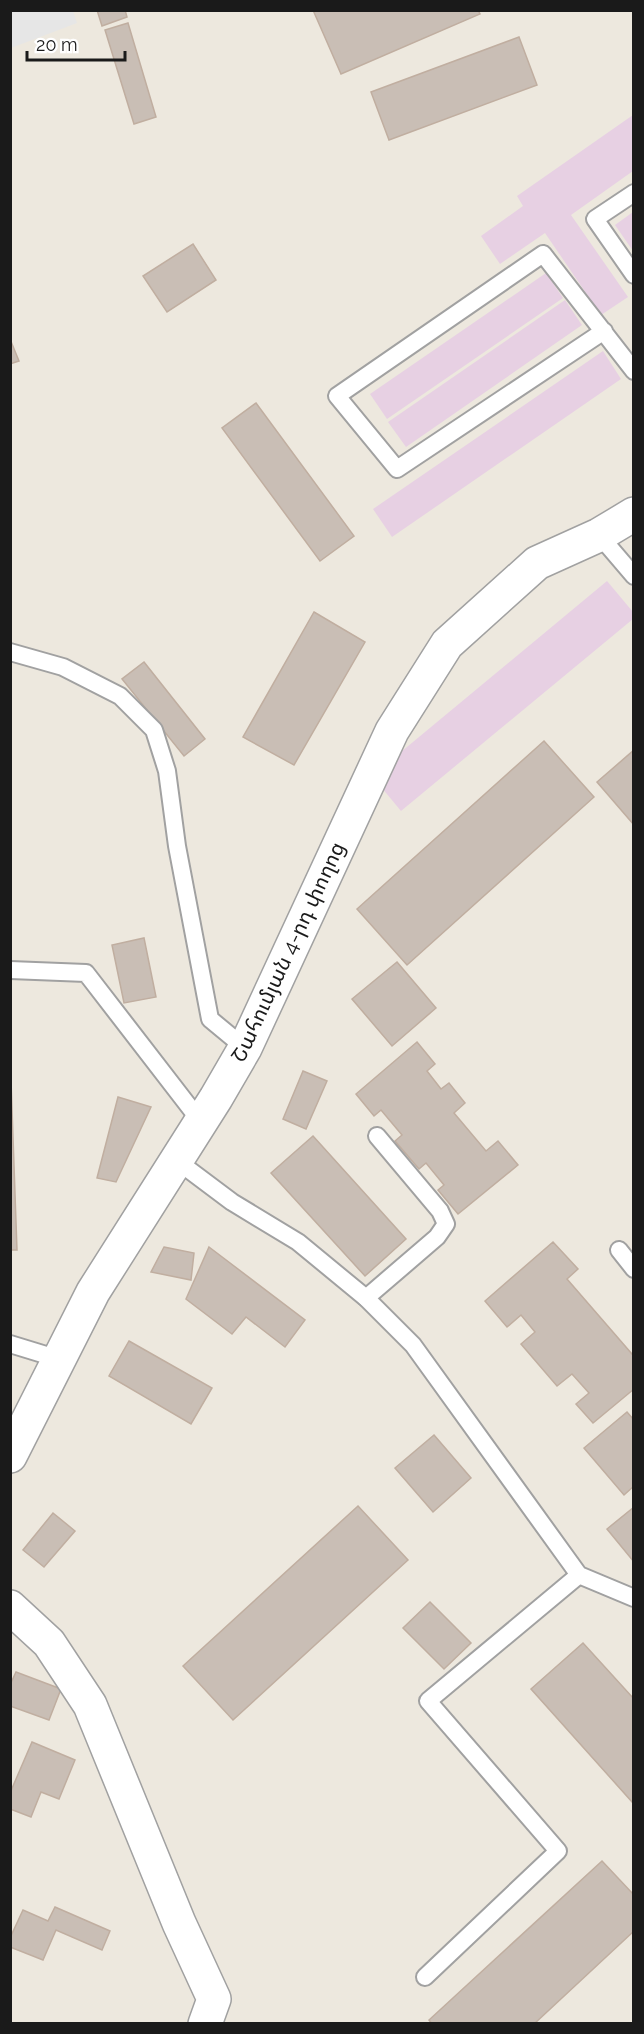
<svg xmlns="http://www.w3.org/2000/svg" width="644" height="2034" font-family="Raleway,'Noto Sans Armenian',sans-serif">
	<rect width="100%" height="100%" fill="#ede8de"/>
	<!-- industrial -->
	<g fill="#e7d0e3">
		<path d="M633 115V171L571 215 628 297 601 315 545 233 500 264 481 236 523 206 517 196Z"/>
		<path d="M633 212 634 250 633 251 615 225Z"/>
		<path d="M546 273 563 298 387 419 370 394Z"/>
		<path d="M565 300 582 325 406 447 388 422Z"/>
		<path d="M603 351 621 379 392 537 373 509Z"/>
		<path d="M607 581 633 612V619L401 811 372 776Z"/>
	</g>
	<!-- parking -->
	<path fill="#e6e6e6" d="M11 10 73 11 77 23 11 48Z"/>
	<!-- building -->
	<g fill="#c9beb5" stroke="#c0aea0" stroke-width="1.5">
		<path d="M97 10H125L127 17 102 26Z"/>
		<path d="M313 10H478L480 14 341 74Z"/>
		<path d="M128 23 156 117 134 124 105 30Z"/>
		<path d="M519 37 537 85 389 140 371 92Z"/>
		<path d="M193 244 216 280 167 312 143 276Z"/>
		<path d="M10 339 19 361 10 364Z"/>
		<path d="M256 403 354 536 320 561 222 428Z"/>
		<path d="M314 612 365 642 294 765 243 737Z"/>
		<path d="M144 662 205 739 184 756 122 679Z"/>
		<path d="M544 741 594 797 407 965 357 909Z"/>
		<path d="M634 750V825L597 782Z"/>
		<path d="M144 938 156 997 124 1003 112 945Z"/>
		<path d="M397 962 436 1008 392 1046 352 999Z"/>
		<path d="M417 1042 435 1064 427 1071 441 1089 449 1083 465 1103 454 1113 486 1151 498 1141 518 1165 458 1214 438 1190 444 1185 426 1163 419 1169 395 1141 402 1135 381 1110 374 1116 356 1094Z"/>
		<path d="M10 1052 17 1250H10Z"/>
		<path d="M303 1071 327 1081 306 1129 283 1119Z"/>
		<path d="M118 1097 151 1107 116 1182 97 1178Z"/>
		<path d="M313 1136 406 1239 365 1276 271 1173Z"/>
		<path d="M553 1242 578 1269 567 1279 632 1354 634 1353V1389L593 1423 576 1404 589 1393 572 1374 557 1386 521 1344 535 1332 521 1315 507 1327 485 1301Z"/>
		<path d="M164 1247 194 1253 191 1280 151 1272Z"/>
		<path d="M209 1247 305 1320 285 1347 246 1317 232 1334 186 1299Z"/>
		<path d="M129 1341 212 1388 191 1424 109 1376Z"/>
		<path d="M627 1412 634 1420V1486L624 1495 584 1448Z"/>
		<path d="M434 1435 471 1478 433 1512 395 1468Z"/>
		<path d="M358 1506 408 1560 233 1720 183 1666Z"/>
		<path d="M634 1507V1562L607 1529Z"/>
		<path d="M53 1513 75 1531 44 1567 23 1550Z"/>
		<path d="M430 1602 471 1643 444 1669 403 1628Z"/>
		<path d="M583 1643 634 1699 633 1803 531 1689Z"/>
		<path d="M16 1672 61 1689 49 1720 10 1706V1685Z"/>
		<path d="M32 1742 75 1760 59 1799 41 1792 31 1817 10 1809V1793Z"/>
		<path d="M602 1861 634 1895V1931L534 2024H432L429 2020Z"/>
		<path d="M55 1907 110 1931 102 1950 56 1930 43 1960 10 1947V1938L23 1910 48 1921Z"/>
	</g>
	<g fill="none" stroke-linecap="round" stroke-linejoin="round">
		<!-- service casing -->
		<g stroke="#a1a1a1" stroke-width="20">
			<g id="service">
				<path d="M634 193 595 219 634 275"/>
				<path d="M604 331 397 469 337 396 543 254 634 371"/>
				<path d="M599 535 634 576"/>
				<path d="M10 652 63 667 120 696 154 730 167 771 177 846 210 1019 245 1048"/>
				<path d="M10 970 86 973 201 1122"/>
				<path d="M176 1160 232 1202 298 1242 366 1298 413 1345 579 1575 634 1598"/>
				<path d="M619 1250 634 1269"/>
				<path d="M366 1298 437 1237 446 1224 440 1211 377 1136"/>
				<path d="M10 1344 59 1359"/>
				<path d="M425 1977 558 1851 428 1701 579 1575"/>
			</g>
		</g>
		<!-- minor casing -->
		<g stroke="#a1a1a1" stroke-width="36">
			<g id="minor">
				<path d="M10 1456 93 1292 216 1098 245 1048 392 731 447 644 537 563 599 535 634 514"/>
				<path d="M10 1607 49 1643 90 1705 179 1923 214 1999 205 2024"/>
			</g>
		</g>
		<!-- service -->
		<use href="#service" stroke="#fff" stroke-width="16"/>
		<!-- minor -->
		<use href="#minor" stroke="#fff" stroke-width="33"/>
	</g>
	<g text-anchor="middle" stroke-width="4.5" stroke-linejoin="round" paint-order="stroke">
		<!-- street labels -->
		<g font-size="21" fill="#1a1a1a" stroke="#fff">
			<text transform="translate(288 952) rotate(-65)" y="7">Շահումյան 4-րդ փողոց</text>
		</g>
	</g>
	<!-- border -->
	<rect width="644" height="2034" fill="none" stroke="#1a1a1a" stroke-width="24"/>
	<!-- scale -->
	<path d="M27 51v9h98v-9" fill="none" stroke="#1a1a1a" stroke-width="3"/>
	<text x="36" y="51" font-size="18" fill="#1a1a1a" stroke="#ffffff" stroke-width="4.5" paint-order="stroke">20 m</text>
</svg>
